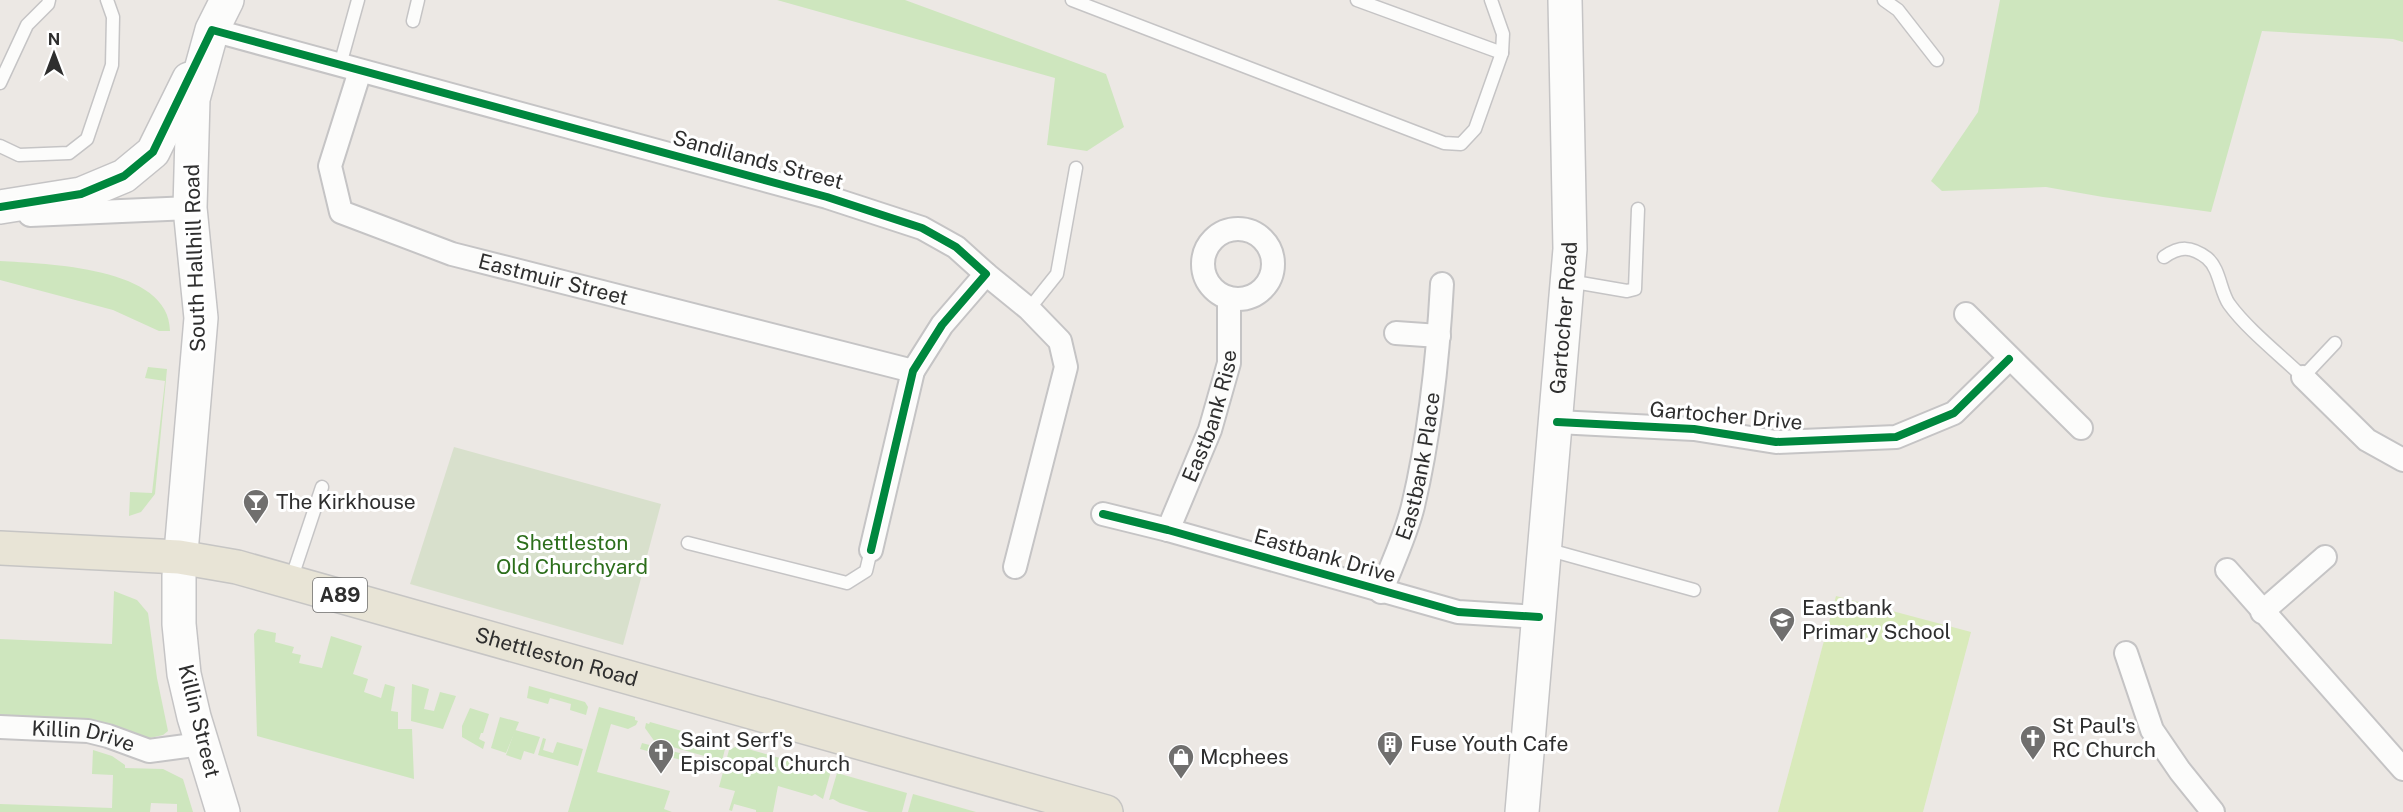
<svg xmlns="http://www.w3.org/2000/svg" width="2403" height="812" font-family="'Public Sans',sans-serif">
	<rect width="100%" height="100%" fill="#ece8e4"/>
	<!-- green -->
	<g fill="#cee6be">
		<path d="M777 0H905L1106 74 1124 127 1087 151 1047 145 1055 78Z"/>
		<path d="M2000 0H2403V42L2393 39 2262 31 2211 212 2103 197 2046 187 1942 191 1931 181 1978 112Z"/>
		<path d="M0 261C45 264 170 266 170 331H159L113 310 0 280Z"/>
		<path d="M148 367 167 369 155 494 141 512 129 516 130 492 152 493 165 381 145 378Z"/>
		<path d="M114 591 137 600 148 613 157 678 168 731 163 735 150 738 0 717V639L112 644Z"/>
		<path d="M258 629 276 633 275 642 294 647 292 653 301 655 299 663 322 668 331 636 362 646 353 674 368 679 364 692 381 698 385 684 395 687 391 711 398 712V729H412L414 779 257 736 254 634Z"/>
		<path d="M412 684 429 689 424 709 434 711 440 692 456 696 443 729 411 721Z"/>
		<path d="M529 686 585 702 588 707 586 715 570 710 571 704 550 698 548 704 527 698Z"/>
		<path d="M599 707 635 717V720L638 721 636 725 628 729 611 724 597 772 670 791 664 809 672 812H568Z"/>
		<path d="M470 708 489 714 483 733H481L479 739 485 742 483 749 462 737V726Z"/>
		<path d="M500 717 519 722 506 753 491 748Z"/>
		<path d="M650 722 721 742 725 749 722 761 655 742 645 728 646 723 649 724Z"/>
		<path d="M515 730 540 737 534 754 524 751 521 760 506 755Z"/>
		<path d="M543 738 546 739 543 750 553 753 557 742 583 749 578 766 538 755Z"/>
		<path d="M642 743 687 755 685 761 640 749Z"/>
		<path d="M737 746 780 758V760L782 761 783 758 831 771 823 799 815 794 812 796 778 786 773 812H756V810L734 804 732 811 729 810 735 791 719 787 729 750Z"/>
		<path d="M93 750 112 756 125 765V768L163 769 183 779 193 812H177V804L151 803 150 812H0V804L112 808 113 775 92 774Z"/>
		<path d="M837 773 907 793 902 812H869L840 803 833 799 829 800Z"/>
		<path d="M913 794 976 812H908Z"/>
	</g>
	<!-- cemetery -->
	<path fill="#d8e0cc" d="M454 447 661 504 623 645 410 584Z"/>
	<!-- pitch -->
	<path fill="#d9eabb" d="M1836 596 1971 632 1923 812H1778Z"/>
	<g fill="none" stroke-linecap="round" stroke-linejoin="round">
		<!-- lane casing -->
		<g stroke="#c5c4c5" stroke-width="15">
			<g id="lane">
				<path d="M1072 0 1444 143 1461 144 1475 129 1502 53 1503 34 1491 0"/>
				<path d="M1357 0 1502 53"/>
				<path d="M1884 0 1898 10 1937 60"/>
				<path d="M413 21 418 0"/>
				<path d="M340 65 358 0"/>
				<path d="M0 83 27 25 48 4 49 0"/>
				<path d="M0 146 19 155 69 153 87 139 112 65 113 17 107 0"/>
				<path d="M2164 257C2180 246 2191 246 2207 258 2220 269 2220 291 2229 304 2247 329 2280 355 2303 377L2335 343"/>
				<path d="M1569 281 1627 291 1635 289 1638 209"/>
				<path d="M1029 309 1057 274 1076 168"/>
				<path d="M688 543 847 583 866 571 871 550"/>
				<path d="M1546 549 1694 590"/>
				<path d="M291 580 322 487"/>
			</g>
		</g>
		<!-- street casing -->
		<g stroke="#c5c4c5" stroke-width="26">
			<g id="street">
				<path d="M212 30 827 197 922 228 956 247 986 274 942 325 913 371 871 550"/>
				<path id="s1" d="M360 71 330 166 341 212 452 254 913 371"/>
				<path d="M30 215 190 208"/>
				<circle cx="1238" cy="264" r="35"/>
				<path d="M986 274 1029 309 1060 341 1066 367 1015 567"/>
				<path d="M1966 314 2081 428"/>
				<path d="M1396 333 1439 336"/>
				<path d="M2303 377 2367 440 2403 460"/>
				<path d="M1557 422 1694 429 1776 442 1896 437 1954 413 2009 359"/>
				<path d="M1103 514 1168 530 1458 612 1539 617"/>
				<path id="s2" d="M1168 530 1210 430 1229 363V299"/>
				<path d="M2227 570 2403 769"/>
				<path id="s3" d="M1381 592C1392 564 1406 535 1413 506 1430 434 1438 358 1442 284"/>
				<path d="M2262 612 2325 557"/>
				<path d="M2126 653 2152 730 2180 771 2213 812"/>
				<path id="s4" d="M0 727 88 731 108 736 149 751 201 744"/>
			</g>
		</g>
		<!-- secondary casing -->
		<g stroke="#c5c4c5" stroke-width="36">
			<g id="secondary">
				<path d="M0 207 81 194 124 176 153 152 189 79"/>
				<path d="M223 812 194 717 184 674 179 624V576L201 318 190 208 193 99 212 30 227 0"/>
				<path id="s5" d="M1522 812 1570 249 1565 0"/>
			</g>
		</g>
		<!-- primary casing -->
		<g stroke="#c6c5c4" stroke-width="36">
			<g id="primary">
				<path id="s6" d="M0 548 179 557 237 567 1106 812"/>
			</g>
		</g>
		<!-- lane -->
		<use href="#lane" stroke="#fcfcfb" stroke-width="12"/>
		<!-- street -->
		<use href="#street" stroke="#fcfcfb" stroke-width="22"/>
		<!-- secondary -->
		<use href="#secondary" stroke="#fcfcfb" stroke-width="33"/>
		<!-- primary -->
		<use href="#primary" stroke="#e8e4d6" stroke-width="33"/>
		<!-- cycleway casing -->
		<g stroke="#fff" stroke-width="11">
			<g id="cycleway">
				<path d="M0 207 81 194 124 176 153 152 212 30 827 197 922 228 956 247 986 274 942 325 913 371 871 550"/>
				<path d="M1557 422 1694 429 1776 442 1896 437 1954 413 2009 359"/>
				<path d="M1103 514 1168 530 1458 612 1539 617"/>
			</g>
		</g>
		<!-- cycleway -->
		<use href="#cycleway" stroke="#00873e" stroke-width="8"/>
	</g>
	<!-- icons -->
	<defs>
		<g id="bar-pin" transform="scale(1.35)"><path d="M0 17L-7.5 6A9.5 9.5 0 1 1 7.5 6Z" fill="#706f6e" stroke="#fff"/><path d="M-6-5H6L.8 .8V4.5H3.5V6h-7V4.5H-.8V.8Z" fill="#fff"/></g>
		<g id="school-pin" transform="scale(1.35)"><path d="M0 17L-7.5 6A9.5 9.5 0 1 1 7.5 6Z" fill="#706f6e" stroke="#fff"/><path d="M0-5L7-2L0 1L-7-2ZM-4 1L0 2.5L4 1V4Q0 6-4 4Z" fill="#fff"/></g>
		<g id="church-pin" transform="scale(1.35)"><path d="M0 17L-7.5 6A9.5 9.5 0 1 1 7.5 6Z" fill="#706f6e" stroke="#fff"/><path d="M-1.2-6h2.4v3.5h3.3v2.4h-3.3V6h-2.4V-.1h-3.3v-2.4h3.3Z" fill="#fff"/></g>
		<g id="building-pin" transform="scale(1.35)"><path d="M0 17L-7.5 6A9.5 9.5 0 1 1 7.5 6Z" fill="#706f6e" stroke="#fff"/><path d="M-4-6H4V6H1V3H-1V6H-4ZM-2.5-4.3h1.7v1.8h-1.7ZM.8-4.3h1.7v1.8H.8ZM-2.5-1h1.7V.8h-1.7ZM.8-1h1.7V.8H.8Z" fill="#fff"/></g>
		<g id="shop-pin" transform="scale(1.35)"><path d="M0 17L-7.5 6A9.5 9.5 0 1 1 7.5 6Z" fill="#706f6e" stroke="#fff"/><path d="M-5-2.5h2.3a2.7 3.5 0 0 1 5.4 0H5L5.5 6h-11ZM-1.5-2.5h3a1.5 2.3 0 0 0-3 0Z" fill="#fff"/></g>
	</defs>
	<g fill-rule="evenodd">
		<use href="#bar-pin" x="256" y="502"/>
		<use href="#school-pin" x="1782" y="620"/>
		<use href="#church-pin" x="2033" y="738"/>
		<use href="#building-pin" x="1390" y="744"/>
		<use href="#church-pin" x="661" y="752"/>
		<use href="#shop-pin" x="1181" y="757"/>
	</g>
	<g text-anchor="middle" stroke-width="6" stroke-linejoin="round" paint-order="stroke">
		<!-- shield labels -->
		<rect fill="#fff" stroke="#6d6d6d" stroke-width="1.5" x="313" y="578" width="54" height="34" rx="4.5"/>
		<g font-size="20" font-weight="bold" fill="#2e2e2e">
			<text x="340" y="602">A89</text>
		</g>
		<!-- street labels -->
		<g font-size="21" fill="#2e2e2e" stroke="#fff">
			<text transform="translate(758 160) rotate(15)" y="7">Sandilands Street</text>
			<text transform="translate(195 258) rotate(-92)" y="7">South Hallhill Road</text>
			<text dy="7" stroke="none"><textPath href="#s1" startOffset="370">Eastmuir Street</textPath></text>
			<text dy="7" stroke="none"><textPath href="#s5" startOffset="496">Gartocher Road</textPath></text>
			<text dy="7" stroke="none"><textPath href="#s2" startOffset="122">Eastbank Rise</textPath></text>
			<text transform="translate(1726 416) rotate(5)" y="7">Gartocher Drive</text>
			<text dy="7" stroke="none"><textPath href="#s3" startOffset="132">Eastbank Place</textPath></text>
			<text transform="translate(1325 556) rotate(16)" y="7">Eastbank Drive</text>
			<text dy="7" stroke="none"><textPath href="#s6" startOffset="570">Shettleston Road</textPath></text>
			<text transform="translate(199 721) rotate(76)" y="7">Killin Street</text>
			<text dy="7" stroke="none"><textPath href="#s4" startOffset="84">Killin Drive</textPath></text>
		</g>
		<!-- poi labels -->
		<g font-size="21" fill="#2e2e2e" stroke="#fff" text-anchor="start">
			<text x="276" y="509">The Kirkhouse</text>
			<text x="1802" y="615">Eastbank<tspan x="1802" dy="24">Primary School</tspan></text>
			<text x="2052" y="733">St Paul's<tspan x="2052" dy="24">RC Church</tspan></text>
			<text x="680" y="747">Saint Serf's<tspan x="680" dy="24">Episcopal Church</tspan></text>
			<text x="1410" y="751">Fuse Youth Cafe</text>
			<text x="1200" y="764">Mcphees</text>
		</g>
		<!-- park labels -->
		<g font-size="21" fill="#2c6e1b" stroke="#fff">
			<text x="572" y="550">Shettleston<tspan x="572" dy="24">Old Churchyard</tspan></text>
		</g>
	</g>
	<!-- north arrow -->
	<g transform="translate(54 54)" stroke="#ffffff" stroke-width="4.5" paint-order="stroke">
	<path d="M0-4.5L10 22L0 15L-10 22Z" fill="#2e2e2e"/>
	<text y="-9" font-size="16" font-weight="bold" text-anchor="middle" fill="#2e2e2e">N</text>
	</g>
</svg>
